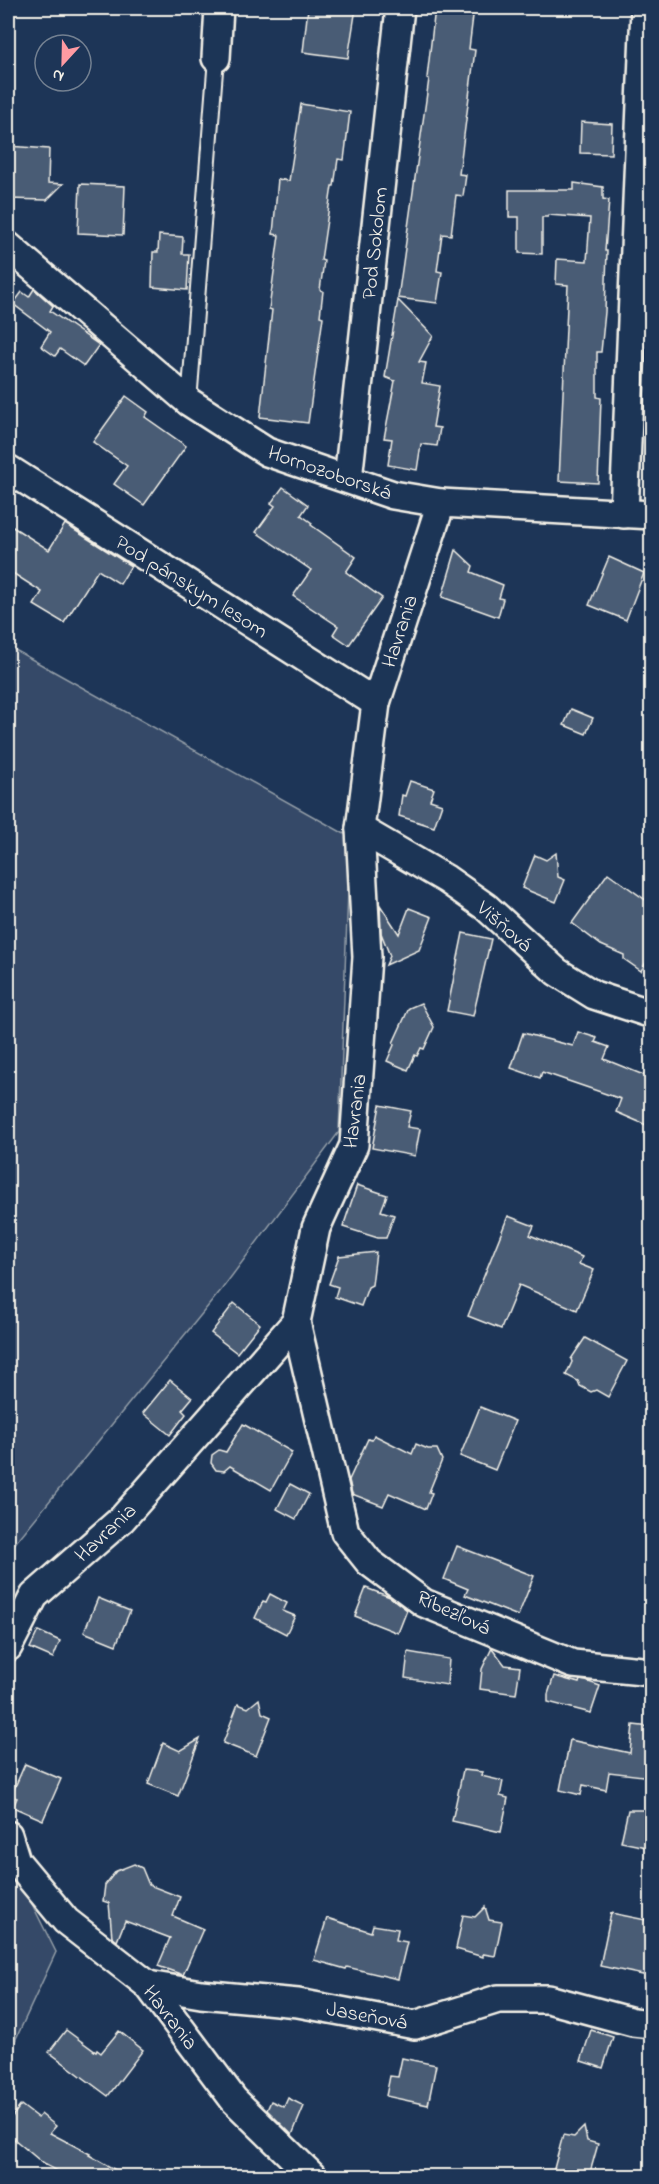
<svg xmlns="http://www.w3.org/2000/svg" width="659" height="2184" font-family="'Indie Flower',sans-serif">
	<rect width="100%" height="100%" fill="#1d3557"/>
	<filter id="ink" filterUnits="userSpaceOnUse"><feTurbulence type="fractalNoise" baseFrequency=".0167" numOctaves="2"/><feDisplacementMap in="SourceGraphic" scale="12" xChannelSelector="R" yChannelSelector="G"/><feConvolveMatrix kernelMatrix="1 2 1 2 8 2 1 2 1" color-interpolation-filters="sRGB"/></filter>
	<g filter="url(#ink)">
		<!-- green -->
		<g fill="#354a67" stroke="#949ea8" stroke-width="1.5">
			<path d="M8 646 350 837 339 1132 222 1289 8 1552Z"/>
			<path d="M8 1856 56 1952 8 2056Z"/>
		</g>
		<!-- building -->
		<g fill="#485b74" stroke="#f4f1e8" stroke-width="1.5">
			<path d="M308 8H356L348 58 303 52Z"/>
			<path d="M435 8H474L469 49 475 50 459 174 466 175 463 196 456 195 451 235 442 234 437 271 442 272 437 303 398 298 429 79 427 78Z"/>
			<path d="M301 104 350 112 344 160 338 159 334 186H332L321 260 324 261 320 290 323 291 320 316 323 317 308 423 260 417 272 310 269 309 279 235 273 234 278 179 289 181Z"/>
			<path d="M581 122 612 124 611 154 580 153Z"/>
			<path d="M8 146 49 149 48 183 63 184 47 200 8 199Z"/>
			<path d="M574 183 603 187V199L609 200 605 251H607L605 312 601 352H597V397L601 398 598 483 559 481 568 285 556 284 557 259 587 261 590 218 548 215V217H542V254L519 253V217H509V190H574Z"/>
			<path d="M80 184 125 186 123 235 78 233Z"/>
			<path d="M159 235 183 237 182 254H189L187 290 152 287 153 252H158Z"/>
			<path d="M34 289 53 306 50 311 99 345 84 366 60 349 55 356 41 346 50 332 13 304 22 292 29 297Z"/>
			<path d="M398 300 433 336 419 362 426 363 422 383 440 386 433 427 440 428 437 446 421 444 417 470 388 465 392 439 384 438 395 381 385 377Z"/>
			<path d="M126 396 148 412 145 417 186 446 144 505 114 484 127 466 93 442Z"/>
			<path d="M283 487 308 505 301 515 312 523 311 525 356 557 346 572 382 598 349 645 333 634 338 626 293 596 311 570 256 532 275 506 271 503Z"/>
			<path d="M8 524 49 550 65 524 131 566 120 584 98 570 64 623 34 605 42 592 8 570Z"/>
			<path d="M456 550 473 566 471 572 503 585 499 598 503 599 498 617 442 597Z"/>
			<path d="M609 557 644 573 626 620 589 605Z"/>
			<path d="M571 709 593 718 586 734 564 725Z"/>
			<path d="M410 781 434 789 430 800 442 804 434 827 399 816 402 795 405 796Z"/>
			<path d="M556 853 558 877 565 880 556 902 522 888 535 855 546 860Z"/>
			<path d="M608 873 651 904V954L641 971 624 959V955L601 945 572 923Z"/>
			<path d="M380 905 399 934 409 908 432 917 419 950 386 965 390 956 381 933Z"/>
			<path d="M463 933 491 939 473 1016 447 1011Z"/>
			<path d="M421 1003 434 1027 424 1049 421 1048 417 1056 415 1055 408 1070 387 1061 394 1045 393 1043 409 1008Z"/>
			<path d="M578 1032 597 1038 595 1042 609 1047 604 1059 651 1078V1127L616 1112 621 1099 542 1072 540 1078 511 1068 523 1033 573 1046Z"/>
			<path d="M380 1105 411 1111 407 1127 420 1129 415 1156 372 1148Z"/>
			<path d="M357 1185 387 1195 381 1211 394 1215 386 1238H378L343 1227Z"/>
			<path d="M508 1216 534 1226 530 1235 582 1257 579 1264 594 1270 577 1310 519 1285 501 1329 468 1316Z"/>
			<path d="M376 1252 372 1285 368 1287 361 1306 335 1297 338 1287 329 1284 339 1256Z"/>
			<path d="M234 1303 260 1324 237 1353 211 1333Z"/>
			<path d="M585 1338 627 1361 608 1397 596 1390 591 1392 580 1386 578 1381 566 1375 572 1362 571 1359Z"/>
			<path d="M170 1380 192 1398 182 1410 186 1414 170 1435 143 1413Z"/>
			<path d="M480 1407 515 1421 495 1470 460 1456Z"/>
			<path d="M243 1424 292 1452 271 1490 230 1466 224 1471 216 1470 211 1463 212 1455 219 1450 226 1452Z"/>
			<path d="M374 1435 412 1454 416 1444 428 1449H437L442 1460 429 1492 432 1493 426 1509 389 1493 383 1506 352 1494 349 1480 368 1439 372 1440Z"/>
			<path d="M290 1484 309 1494 296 1519 277 1509Z"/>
			<path d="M457 1546 534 1576 518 1616 465 1595 468 1589 444 1579Z"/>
			<path d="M366 1588 390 1597 407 1610 398 1633 355 1616Z"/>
			<path d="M270 1594 287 1603 283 1611 295 1616 286 1634 255 1618 263 1601 266 1602Z"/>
			<path d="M98 1598 130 1611 116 1645 84 1632Z"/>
			<path d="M38 1631 60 1641 53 1658 30 1648Z"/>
			<path d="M492 1648 505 1665 520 1667 516 1694 480 1689 482 1669Z"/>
			<path d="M408 1652 449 1659 447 1685 405 1678Z"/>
			<path d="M554 1676 579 1683 580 1680 586 1681 600 1686 591 1713 548 1702V1694Z"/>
			<path d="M259 1699 262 1713 271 1717 256 1756 223 1743 238 1704 248 1708Z"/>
			<path d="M633 1725 651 1727V1777L609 1772 606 1790 583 1785 581 1795 560 1790 570 1740 630 1753Z"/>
			<path d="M200 1739 178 1796 148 1784 163 1743 180 1751Z"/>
			<path d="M25 1764 61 1779 43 1820 13 1807 17 1798 11 1796Z"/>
			<path d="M463 1770 482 1772 481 1776 503 1781 500 1796 508 1798 501 1832 452 1821Z"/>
			<path d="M628 1810H651V1848L621 1842Z"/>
			<path d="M134 1864 142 1868 149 1885 180 1897 173 1916 203 1929 183 1975 158 1966 170 1938 125 1921 117 1941 112 1937 109 1903 103 1901 105 1885 116 1871Z"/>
			<path d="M485 1907 489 1920 502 1922 495 1956 483 1954V1957L456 1949 463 1915 475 1917Z"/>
			<path d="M611 1913 651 1921V1960L648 1976 600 1966Z"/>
			<path d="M327 1918 371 1932 373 1925 398 1929 396 1940 407 1942 398 1979 347 1967 346 1969 314 1960Z"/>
			<path d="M66 2030 96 2052 97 2050 101 2053 119 2031 143 2050 108 2096 49 2052Z"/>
			<path d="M591 2030 613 2037 603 2068 581 2061Z"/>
			<path d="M402 2058 436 2065 428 2105 386 2096 390 2076 398 2077Z"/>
			<path d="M288 2098 304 2106 292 2135 267 2110 271 2101 284 2107Z"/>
			<path d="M21 2105 38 2118 41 2114 56 2126 50 2133 90 2154 89 2155 126 2176H67L44 2164 8 2134V2122Z"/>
			<path d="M584 2127 587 2141 598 2144 589 2176H552L563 2135 574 2137Z"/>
		</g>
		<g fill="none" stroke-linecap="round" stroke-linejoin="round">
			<!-- service casing -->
			<g stroke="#f4f1e8" stroke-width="18">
				<path id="service" d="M189 402 216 58"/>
			</g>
			<!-- minor casing -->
			<g stroke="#f4f1e8" stroke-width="32">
				<g id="minor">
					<path d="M216 58 219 8"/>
					<path d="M8 246 189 402 267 452 393 495 441 503 652 515"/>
					<path d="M8 469 376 703"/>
					<path d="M348 479 400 8"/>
					<path d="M624 514 645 8"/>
					<path d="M360 829 446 879 486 907 557 972 594 995 652 1014"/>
					<path d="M296 1322 345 1532 369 1562 424 1603 573 1664 652 1672"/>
					<path d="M8 1647 34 1596 122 1519 296 1322 316 1228 354 1145 367 957 360 829 376 703 441 503"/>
					<path d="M8 1835 16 1861 66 1921 148 1985 234 2100 312 2176"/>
					<path d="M148 1985 201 1994 298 2003 415 2025 498 1999H548L633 2022 652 2024"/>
				</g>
			</g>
			<!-- service -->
			<use href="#service" stroke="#1d3557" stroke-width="14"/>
			<!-- minor -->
			<use href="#minor" stroke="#1d3557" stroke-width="27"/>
		</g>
	</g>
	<g text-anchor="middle" stroke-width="4.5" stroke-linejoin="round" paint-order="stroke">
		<!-- street labels -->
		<g font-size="21" fill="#f4f1e8" stroke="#1d3557">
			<text transform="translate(374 243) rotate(-84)" y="7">Pod Sokolom</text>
			<text transform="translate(330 472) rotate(19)" y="7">Hornozoborská</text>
			<text transform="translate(192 586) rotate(32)" y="7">Pod pánskym lesom</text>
			<text transform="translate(399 631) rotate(-72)" y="7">Havrania</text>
			<text transform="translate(505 926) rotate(41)" y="7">Višňová</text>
			<text transform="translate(354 1111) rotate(-83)" y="7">Havrania</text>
			<text transform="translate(105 1532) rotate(-43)" y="7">Havrania</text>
			<text transform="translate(454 1612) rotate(25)" y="7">Ríbezľová</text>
			<text transform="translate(367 2015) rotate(10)" y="7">Jaseňová</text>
			<text transform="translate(171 2017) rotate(52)" y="7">Havrania</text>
		</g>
	</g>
	<!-- margin -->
	<rect width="659" height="2184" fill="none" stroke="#1d3557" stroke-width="30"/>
	<rect x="15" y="15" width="629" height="2154" fill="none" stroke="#f4f1e8" stroke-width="2" filter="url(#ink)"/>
	<!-- north arrow -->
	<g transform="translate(63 63) rotate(202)"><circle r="28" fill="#1d3557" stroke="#738091" stroke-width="1.5"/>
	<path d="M0-4.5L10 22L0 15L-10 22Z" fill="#ff9aa2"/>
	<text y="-9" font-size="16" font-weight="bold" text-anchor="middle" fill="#f4f1e8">N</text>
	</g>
</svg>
